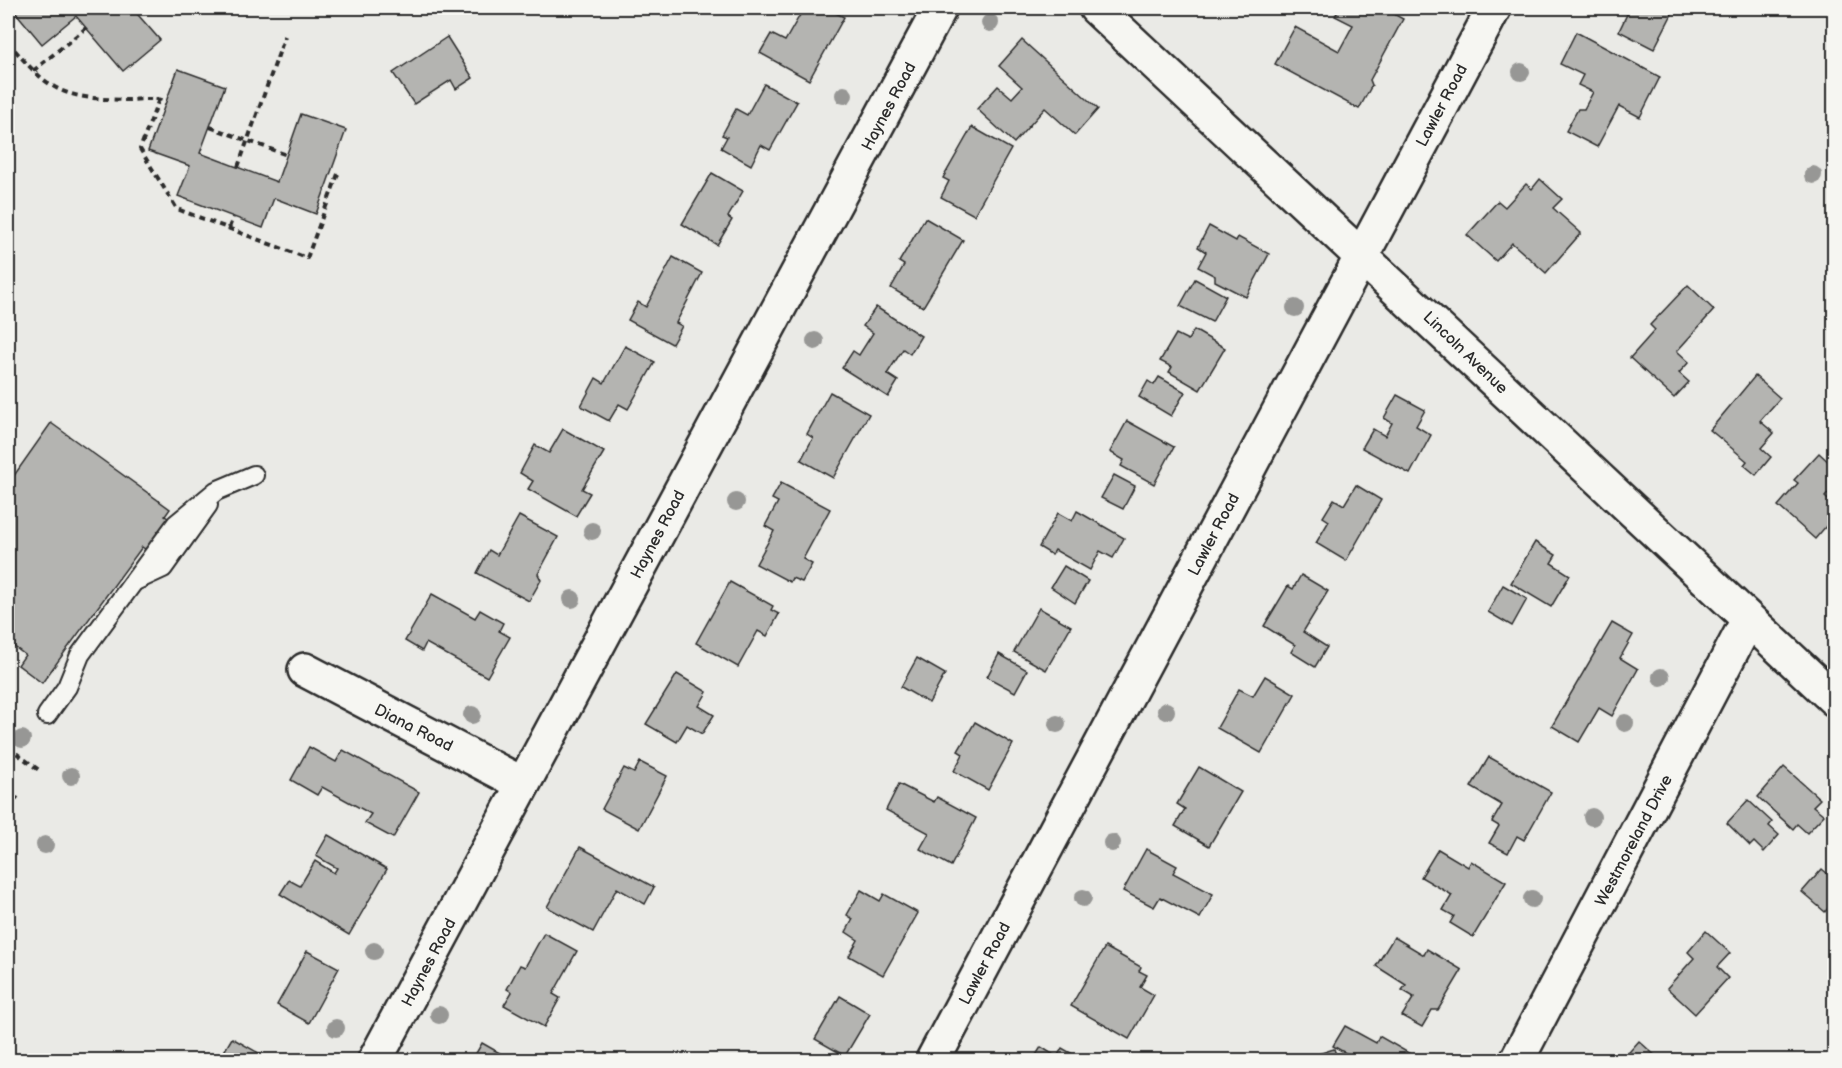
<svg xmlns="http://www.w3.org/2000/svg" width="1842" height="1068" font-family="'Balsamiq Sans',sans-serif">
	<rect width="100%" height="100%" fill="#eaeae6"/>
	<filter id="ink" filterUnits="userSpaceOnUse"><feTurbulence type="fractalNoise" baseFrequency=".0167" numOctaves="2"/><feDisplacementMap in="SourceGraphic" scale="12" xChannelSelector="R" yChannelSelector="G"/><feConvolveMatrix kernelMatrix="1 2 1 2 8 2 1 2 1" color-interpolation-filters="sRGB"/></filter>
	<g filter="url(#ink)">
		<!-- building -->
		<g fill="#b4b4b1" stroke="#2b2b2b" stroke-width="1.5">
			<path d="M12 8H132L160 40 123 71 76 16 42 44Z"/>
			<path d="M804 8H826L844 17 809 80 760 53 771 34 785 41Z"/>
			<path d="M1340 8H1383L1403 19 1370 80 1372 85 1359 109 1275 64 1295 27 1339 51 1353 25 1335 16Z"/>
			<path d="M1630 8H1675L1654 49 1619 31Z"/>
			<path d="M1576 32 1660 77 1640 117 1619 106 1597 147 1566 131 1578 109H1584L1593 92 1578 85 1583 75 1560 64Z"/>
			<path d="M447 37 473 78 456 89 451 80 414 104 393 73Z"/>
			<path d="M1022 40 1098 109 1075 135 1045 108 1014 143 977 109 998 86 1012 98 1022 87 999 66Z"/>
			<path d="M178 69 225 86 200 153 277 182 301 114 346 130 316 214 274 198 263 228 178 196 190 166 148 151Z"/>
			<path d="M764 84 797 102 770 150 761 145 751 165 721 148 727 137 722 135 736 109 747 115Z"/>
			<path d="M972 127 1011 149 974 215 941 197 949 181 943 178Z"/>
			<path d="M712 173 743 191 728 217 732 220 717 245 682 224Z"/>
			<path d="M1540 179 1562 199 1553 208 1581 233 1546 273 1512 243 1496 261 1467 235 1498 201 1505 207 1526 184 1532 189Z"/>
			<path d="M925 218 963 240 923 307 891 288 904 265 899 262Z"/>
			<path d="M1209 226 1236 241 1238 237 1269 254 1246 297 1215 281V276L1198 267 1206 252 1198 247Z"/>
			<path d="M673 257 702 273 676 323 682 326 672 344 628 320 638 302 646 307Z"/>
			<path d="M1195 279 1226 296 1212 322 1180 306Z"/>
			<path d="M1688 285 1714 310 1677 351 1689 362 1679 373 1689 382 1674 398 1630 358 1655 330 1650 325Z"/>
			<path d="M876 307 921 336 910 354 903 349 887 374 898 381 888 397 842 368 853 351 859 355 873 333 863 326Z"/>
			<path d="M1194 330 1225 348 1200 390 1169 372 1172 367 1160 361 1176 334 1188 340Z"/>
			<path d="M625 346 655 362 628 409 619 404 609 421 581 406 596 378 604 383Z"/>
			<path d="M1755 376 1780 398 1760 421 1774 433 1761 448 1771 457 1756 475 1744 465 1747 461 1710 430Z"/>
			<path d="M1159 377 1185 392 1171 416 1139 397 1148 381 1154 385Z"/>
			<path d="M830 392 869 414 833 478 801 460 813 438 807 434Z"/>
			<path d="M1397 395 1425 410 1416 426 1431 435 1410 474 1362 448 1373 429 1385 436 1392 423 1384 418Z"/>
			<path d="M1127 421 1174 447 1154 484 1121 466 1124 460 1110 452Z"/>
			<path d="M51 423 170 509 165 516 186 530 163 562 142 547 42 683 18 665 25 655 8 642V484Z"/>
			<path d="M563 429 604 452 582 489 590 493 576 516 528 489 533 481 520 473 535 445 549 453Z"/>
			<path d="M1819 453 1834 467V487L1825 497 1834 505V517L1815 539 1778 506 1798 483 1794 480Z"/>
			<path d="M1114 475 1135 486 1123 509 1101 498Z"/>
			<path d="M781 483 830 509 803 559 812 564 802 582 792 578 790 582 756 564 774 531 765 526 778 502 772 499Z"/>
			<path d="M1356 485 1381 500 1346 561 1316 543 1329 521 1323 517 1334 499 1344 505Z"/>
			<path d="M1077 511 1124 538 1113 558 1100 551 1090 570 1055 550 1052 555 1039 547 1058 513 1072 521Z"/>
			<path d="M519 516 558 537 538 574 541 580 529 601 477 573 489 550 497 555Z"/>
			<path d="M1535 542 1556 555 1551 563 1570 575 1551 607 1511 583Z"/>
			<path d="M1064 566 1088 581 1075 603 1051 587Z"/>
			<path d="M1301 575 1328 591 1303 632 1327 647 1315 667 1291 652 1295 645 1264 626 1288 586 1293 589Z"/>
			<path d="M730 582 773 606 771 610 779 614 767 636 758 631 738 667 696 643Z"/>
			<path d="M1503 585 1527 599 1512 626 1488 612Z"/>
			<path d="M432 594 475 618 480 610 503 623 499 631 510 637 487 677 426 643 422 651 405 641Z"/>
			<path d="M1039 608 1071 626 1046 670 1014 652Z"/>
			<path d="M1612 623 1633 635 1620 658 1638 669 1612 716 1599 708 1579 742 1552 726Z"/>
			<path d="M999 654 1027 670 1015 692 987 677Z"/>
			<path d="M917 658 945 674 929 703 901 687Z"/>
			<path d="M677 674 707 692 699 706 714 715 702 734 687 725 677 742 646 724Z"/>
			<path d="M1265 676 1295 694 1261 753 1217 728 1239 689 1253 696Z"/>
			<path d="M975 722 1013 744 988 790 954 771 963 754 958 751Z"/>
			<path d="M309 747 336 762 343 750 419 792 393 838 365 823 371 814 322 787 317 795 291 780Z"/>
			<path d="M1489 757 1551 792 1524 840 1517 836 1508 853 1489 843 1499 826 1492 822 1502 805 1471 787Z"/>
			<path d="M640 762 667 776 639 829 602 809 624 768 634 773Z"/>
			<path d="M1199 767 1241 792 1209 846 1175 826 1185 809 1177 804Z"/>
			<path d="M1784 767 1820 799 1813 806 1824 815 1807 833 1797 824 1793 829 1758 797Z"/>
			<path d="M899 784 934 802 937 797 976 818 951 866 920 849 929 833 886 810Z"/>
			<path d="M1748 800 1772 822 1769 826 1779 835 1764 852 1754 842 1750 846 1727 823Z"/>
			<path d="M328 835 387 869 349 935 280 894 289 880 300 886 315 861 334 873 337 868 316 856Z"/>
			<path d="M580 847 654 887 645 904 617 888 593 932 547 907Z"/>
			<path d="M1146 849 1177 866 1173 873 1213 894 1200 918 1160 897 1154 907 1123 891Z"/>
			<path d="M1438 849 1468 867 1471 861 1506 882 1473 937 1450 923 1454 916 1443 910 1452 895 1421 877Z"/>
			<path d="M1822 869 1834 879V901L1825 912 1802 892Z"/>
			<path d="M861 890 880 901 884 894 918 913 883 975 849 956 858 940 846 932 853 919 847 915Z"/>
			<path d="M1706 931 1730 953 1717 967 1728 978 1695 1014 1667 988 1694 958 1688 952Z"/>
			<path d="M544 933 577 951 553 994 560 998 544 1027 504 1005 512 992 507 989 520 965 525 967Z"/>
			<path d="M1394 937 1424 955 1427 949 1462 970 1438 1010H1432L1422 1027 1402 1016 1414 997 1402 990 1406 985 1376 966Z"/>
			<path d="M1105 947 1141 967 1139 971 1147 975 1140 987 1154 995 1129 1039 1071 1006Z"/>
			<path d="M307 951 339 968 309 1023 277 1005Z"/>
			<path d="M840 996 870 1014 845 1056 815 1039Z"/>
			<path d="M1345 1026 1376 1043 1379 1036 1412 1055 1409 1060H1358L1333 1046Z"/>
			<path d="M232 1038 271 1060H219Z"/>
			<path d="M1639 1041 1660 1060H1622Z"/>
			<path d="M482 1043 512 1060H472Z"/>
			<path d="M1041 1047 1057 1057 1062 1048 1076 1056 1073 1060H1033Z"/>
			<path d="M1334 1049 1338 1060H1307L1306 1058Z"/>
		</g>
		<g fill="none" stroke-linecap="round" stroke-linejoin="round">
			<!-- lane casing -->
			<g stroke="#2b2b2b" stroke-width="22">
				<g id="lane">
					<path d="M135 581 163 568 208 505"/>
					<path d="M47 715 67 687 80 655 176 524 216 491 254 475"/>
				</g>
			</g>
			<!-- street casing -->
			<g stroke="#2b2b2b" stroke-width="38">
				<g id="street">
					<path d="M1096 8 1834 699"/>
					<path d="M305 670 523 784"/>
					<path d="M375 1060 940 8"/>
					<path d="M933 1060 1494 8"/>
					<path d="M1517 1060 1748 620"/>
				</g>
			</g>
			<!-- path -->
			<g stroke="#2b2b2b" stroke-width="4" stroke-dasharray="6 4.5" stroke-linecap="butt">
				<path d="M8 42C49 91 60 98 125 100 138 100 153 97 166 101"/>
				<path d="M33 71 86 28"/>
				<path d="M159 99 140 149 177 209 307 258 338 174"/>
				<path d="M210 127 287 155"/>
				<path d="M238 167 285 36"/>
				<path d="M229 228 233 217"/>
				<path d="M8 747 39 770"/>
				<path d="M8 791 18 799"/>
			</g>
			<!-- lane -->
			<use href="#lane" stroke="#f6f6f2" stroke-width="18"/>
			<!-- street -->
			<use href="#street" stroke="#f6f6f2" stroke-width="33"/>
		</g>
		<!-- trees -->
		<g fill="#979795">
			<circle cx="990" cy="23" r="9"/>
			<circle cx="1521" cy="72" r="9"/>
			<circle cx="844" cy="95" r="9"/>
			<circle cx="1813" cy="175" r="9"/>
			<circle cx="1295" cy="308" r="9"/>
			<circle cx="815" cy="341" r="9"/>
			<circle cx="736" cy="502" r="9"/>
			<circle cx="592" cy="531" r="9"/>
			<circle cx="572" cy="599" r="9"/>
			<circle cx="1661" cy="677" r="9"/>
			<circle cx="1166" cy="711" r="9"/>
			<circle cx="472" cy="715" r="9"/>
			<circle cx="1625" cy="723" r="9"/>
			<circle cx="1057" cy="724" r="9"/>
			<circle cx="22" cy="739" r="9"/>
			<circle cx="71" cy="776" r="9"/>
			<circle cx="1592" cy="817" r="9"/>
			<circle cx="1112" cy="843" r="9"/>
			<circle cx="45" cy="845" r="9"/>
			<circle cx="1083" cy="898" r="9"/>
			<circle cx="1532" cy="899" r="9"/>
			<circle cx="374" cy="951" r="9"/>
			<circle cx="439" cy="1015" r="9"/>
			<circle cx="336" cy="1028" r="9"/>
		</g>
	</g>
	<g text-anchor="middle" stroke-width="4.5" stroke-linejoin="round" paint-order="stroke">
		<!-- street labels -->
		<g font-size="16" fill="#2b2b2b" stroke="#f6f6f2">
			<text transform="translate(1441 105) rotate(-62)" y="6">Lawler Road</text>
			<text transform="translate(888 106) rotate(-62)" y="6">Haynes Road</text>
			<text transform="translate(1466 352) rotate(44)" y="6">Lincoln Avenue</text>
			<text transform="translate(657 534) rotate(-62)" y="6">Haynes Road</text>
			<text transform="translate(1213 534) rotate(-62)" y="6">Lawler Road</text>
			<text transform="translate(414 727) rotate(27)" y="6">Diana Road</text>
			<text transform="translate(1633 840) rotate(-62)" y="6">Westmoreland Drive</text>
			<text transform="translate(428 962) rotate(-62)" y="6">Haynes Road</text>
			<text transform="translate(984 963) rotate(-62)" y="6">Lawler Road</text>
		</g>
	</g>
	<!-- margin -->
	<rect width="1842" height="1068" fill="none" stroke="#f6f6f2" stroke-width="30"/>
	<rect x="15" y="15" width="1812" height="1038" fill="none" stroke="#2b2b2b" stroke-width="2" filter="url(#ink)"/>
</svg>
